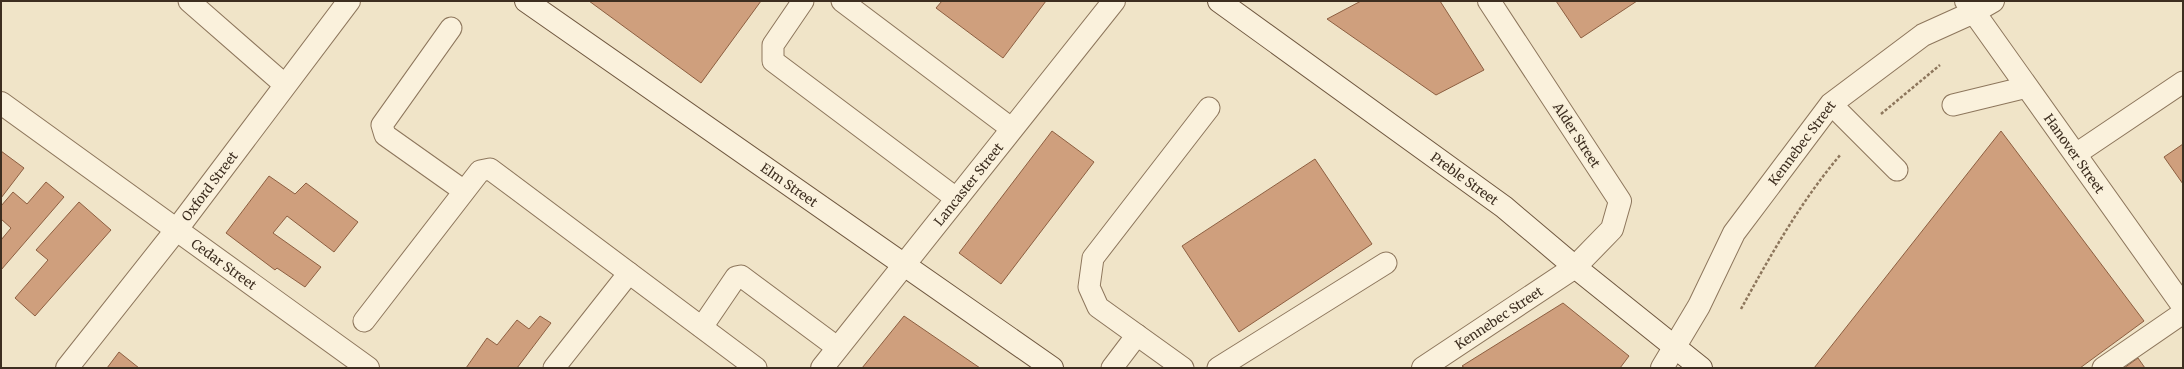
<svg xmlns="http://www.w3.org/2000/svg" width="2184" height="369" font-family="Merriweather,serif">
	<rect width="100%" height="100%" fill="#f0e4c8"/>
	<!-- building -->
	<g fill="#cf9f7d" stroke="#8d5f41">
		<path d="M589 1H761L701 83Z"/>
		<path d="M942 1H1046L1003 58 936 8Z"/>
		<path d="M1361 1H1440L1484 70 1436 95 1327 19Z"/>
		<path d="M1556 1H1637L1581 38Z"/>
		<path d="M1052 131 1094 162 1001 284 959 253Z"/>
		<path d="M2001 131 2144 321 2080 368H1814Z"/>
		<path d="M2183 144V184L2164 157Z"/>
		<path d="M1 151 24 168 1 198Z"/>
		<path d="M1315 159 1372 244 1239 332 1182 246Z"/>
		<path d="M269 176 295 194 306 183 358 222 334 252 287 216 273 233 321 267 305 287 277 268 275 270 226 233Z"/>
		<path d="M46 182 64 197 1 270V240L11 228 1 219V206L13 192 27 204Z"/>
		<path d="M79 202 111 230 35 316 15 298 48 260 36 250Z"/>
		<path d="M1563 303 1629 356 1620 368H1465L1462 366Z"/>
		<path d="M540 316 551 323 517 368H466L487 338 497 345 517 320 529 329Z"/>
		<path d="M904 316 980 368H862Z"/>
		<path d="M119 352 139 368H107Z"/>
		<path d="M2138 358 2145 368H2124Z"/>
	</g>
	<g fill="none" stroke-linecap="round" stroke-linejoin="round">
		<!-- service casing -->
		<g stroke="#8d765c" stroke-width="23">
			<g id="service">
				<path d="M189 1 285 85"/>
				<path d="M803 1 773 45V61L957 199"/>
				<path d="M842 1 1012 129"/>
				<path d="M451 28 382 125 385 135 464 191"/>
				<path d="M1831 104 1897 170"/>
				<path d="M1953 105 2027 87"/>
				<path d="M2076 154 2183 82"/>
				<path d="M364 321 480 171 490 169 756 368"/>
				<path d="M702 327 736 277 741 276 838 348"/>
				<path d="M554 368 629 273"/>
				<path d="M1112 368 1137 335"/>
				<path d="M1183 368 1098 307 1089 287 1093 258 1209 108"/>
				<path d="M1218 368 1386 263"/>
				<path d="M2103 368 2183 313"/>
			</g>
		</g>
		<!-- minor casing -->
		<g stroke="#8d765c" stroke-width="24">
			<g id="minor">
				<path id="s1" d="M1966 1 2183 306"/>
				<path id="s2" d="M1 103 368 368"/>
				<path id="s3" d="M67 368 177 229 349 1"/>
				<path id="s4" d="M822 368 1114 1"/>
				<path id="s5" d="M1423 368 1575 267 1612 229 1620 201 1489 1"/>
				<path id="s6" d="M1662 368 1699 306 1734 233 1831 104 1923 35 1974 12 1993 1"/>
			</g>
		</g>
		<!-- secondary casing -->
		<g stroke="#6f573f" stroke-width="24">
			<g id="secondary">
				<path id="s7" d="M526 1 1052 368"/>
				<path id="s8" d="M1219 1 1504 207 1575 267 1701 368"/>
			</g>
		</g>
		<!-- path -->
		<g stroke="#8d765c" stroke-width="2.5" stroke-dasharray="3 2" stroke-linecap="butt">
			<path d="M1881 114 1940 65"/>
			<path d="M1741 309C1770 256 1801 201 1841 154"/>
		</g>
		<!-- service -->
		<use href="#service" stroke="#faf1dc" stroke-width="21"/>
		<!-- minor -->
		<use href="#minor" stroke="#faf1dc" stroke-width="22"/>
		<!-- secondary -->
		<use href="#secondary" stroke="#faf1dc" stroke-width="22"/>
	</g>
	<g text-anchor="middle" stroke-width="3.5" stroke-linejoin="round" paint-order="stroke">
		<!-- street labels -->
		<g font-size="13" fill="#3d2e20" stroke="#f7eed8">
			<text transform="translate(1577 135) rotate(57)" y="5">Alder Street</text>
			<text dy="5" stroke="none"><textPath href="#s6" startOffset="266">Kennebec Street</textPath></text>
			<text dy="5" stroke="none"><textPath href="#s1" startOffset="187">Hanover Street</textPath></text>
			<text dy="5" stroke="none"><textPath href="#s8" startOffset="303">Preble Street</textPath></text>
			<text dy="5" stroke="none"><textPath href="#s7" startOffset="321">Elm Street</textPath></text>
			<text dy="5" stroke="none"><textPath href="#s3" startOffset="231">Oxford Street</textPath></text>
			<text dy="5" stroke="none"><textPath href="#s4" startOffset="235">Lancaster Street</textPath></text>
			<text dy="5" stroke="none"><textPath href="#s2" startOffset="275">Cedar Street</textPath></text>
			<text dy="5" stroke="none"><textPath href="#s5" startOffset="91">Kennebec Street</textPath></text>
		</g>
	</g>
	<!-- border -->
	<rect width="2184" height="369" fill="none" stroke="#3d2e20" stroke-width="4"/>
</svg>
